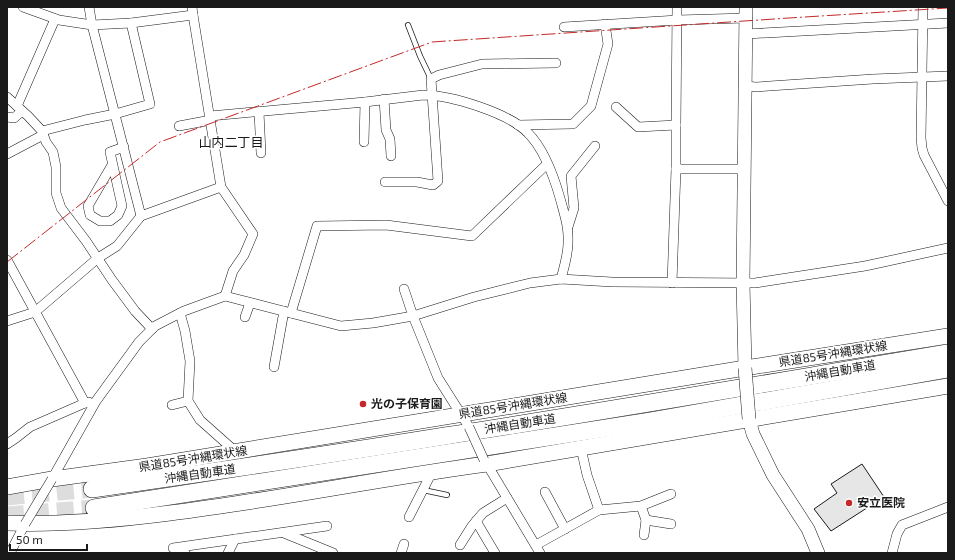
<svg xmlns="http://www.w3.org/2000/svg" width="955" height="560" font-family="'Exo 2','Noto Sans JP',sans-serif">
	<rect width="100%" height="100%" fill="#fff"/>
	<!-- building -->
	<path fill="#e6e6e6" stroke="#1a1a1a" d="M862 464 884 497 831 531 814 509 837 493 831 484Z"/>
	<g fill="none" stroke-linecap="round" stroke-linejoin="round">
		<!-- highway-tunnel -->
		<g stroke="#ddd" stroke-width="17" stroke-dasharray="17 8" stroke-linecap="butt">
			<path d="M7 497 92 489"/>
			<path d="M7 515 94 508"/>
		</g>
		<!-- lane casing -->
		<g stroke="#1a1a1a" stroke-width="6">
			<g id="lane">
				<path d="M408 25 420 56 431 79"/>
				<path d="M423 490 447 495"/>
			</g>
		</g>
		<!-- street casing -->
		<g stroke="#1a1a1a" stroke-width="10">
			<g id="street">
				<path d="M23 7 59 20 92 25 131 23 193 15"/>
				<path d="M89 7 92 25 141 216 221 187"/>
				<path d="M192 7 193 15 221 187 253 234 244 255 233 271 225 296"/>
				<path d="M923 7 921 138 922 148 924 155 948 201"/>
				<path d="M564 27 678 20 746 18"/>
				<path d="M746 34 948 23"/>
				<path d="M745 86 756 87 873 79 948 76"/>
				<path d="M7 97 28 116 42 131 46 142 53 152 56 167V193L61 208 86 241 112 280 135 311 152 329"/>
				<path d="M384 99 386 130 390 139 391 156"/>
				<path d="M17 106 55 19"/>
				<path d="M616 107 638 127 676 125"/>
				<path d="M259 112 261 153"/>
				<path d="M210 116 365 102 423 95C451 95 509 113 528 133 544 149 554 177 560 198 564 213 569 227 568 243 568 255 564 267 561 279"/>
				<path d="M7 117 14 118 22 111"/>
				<path d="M518 125 573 124 591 106 608 44 605 24"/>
				<path d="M179 126 211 120"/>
				<path d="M42 131 85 120 115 114 150 104 131 23"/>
				<path d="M364 142 365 102"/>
				<path d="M7 154 43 135"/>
				<path d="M112 165 88 206 90 215 100 221H110L118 215 122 206 110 152 124 147"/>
				<path d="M676 169H744"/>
				<path d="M385 182H417L433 185 438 181 431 79 439 75 482 64 556 63"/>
				<path d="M568 227 574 208 571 176 595 146"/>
				<path d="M7 260 85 403"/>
				<path d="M672 283 676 169V125L677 7"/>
				<path d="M404 289 413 316 438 378 469 427"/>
				<path d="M180 313 185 331 190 361 188 401 200 420 236 452"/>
				<path d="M291 313 317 226 386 225 472 236 547 164"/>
				<path d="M245 317 250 303"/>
				<path d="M7 321 35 312 98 258 117 246 141 216"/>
				<path d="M274 367 284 311"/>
				<path d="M172 405 188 401"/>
				<path d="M7 444 16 438 30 427 85 403 89 402"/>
				<path d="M581 448 587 475 599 510"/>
				<path d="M485 461 540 553"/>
				<path d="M52 479 96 401 139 342 155 326 184 311 225 296 341 326 373 323 413 316 474 297 530 283 561 279 612 282 755 283 865 266 948 248"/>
				<path d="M545 492 565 529"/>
				<path d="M641 506 646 520 671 524"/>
				<path d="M409 517 432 472"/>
				<path d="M476 521 495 553"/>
				<path d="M284 533 333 553"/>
				<path d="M644 535 646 520"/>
				<path d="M460 545 472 526 483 513 507 498"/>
				<path d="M536 545 599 510 641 506 671 494"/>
				<path d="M10 553 25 524"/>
				<path d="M185 553 173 548 327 526"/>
				<path d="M228 553 235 539"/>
				<path d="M401 553 404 544"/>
				<path d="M892 553 897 534 902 525 948 507"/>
			</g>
		</g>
		<!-- secondary casing -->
		<g stroke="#1a1a1a" stroke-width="14">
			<g id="secondary">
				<path d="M745 368 743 283 746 7"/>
				<path d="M749 419 753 434 773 475 808 529 818 553"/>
			</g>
		</g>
		<!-- primary casing -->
		<g stroke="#1a1a1a" stroke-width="16">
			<g id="primary">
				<path d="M7 487 52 479 147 466 745 368 948 336"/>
				<path d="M7 523C62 525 116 520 170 513 276 500 381 478 487 464L948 386"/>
			</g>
		</g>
		<!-- highway casing -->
		<g stroke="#1a1a1a" stroke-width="18">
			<g id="highway">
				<path d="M92 489C210 472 328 455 445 436 613 410 780 381 948 353"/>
				<path d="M94 508 651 421 948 369"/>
			</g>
		</g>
		<!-- lane -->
		<use href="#lane" stroke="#fff" stroke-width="4.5"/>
		<!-- street -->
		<use href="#street" stroke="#fff" stroke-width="9"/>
		<!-- secondary -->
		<use href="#secondary" stroke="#fff" stroke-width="13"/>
		<!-- primary -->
		<use href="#primary" stroke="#fff" stroke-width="15"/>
		<!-- highway -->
		<use href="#highway" stroke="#fff" stroke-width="17"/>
		<!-- street-bridge casing -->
		<g stroke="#1a1a1a" stroke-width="10" stroke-linecap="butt">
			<g id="street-bridge">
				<path d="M469 427 484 460"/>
				<path d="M25 524 52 479"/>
			</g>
		</g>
		<!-- secondary-bridge casing -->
		<g stroke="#1a1a1a" stroke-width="14" stroke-linecap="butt">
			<path id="secondary-bridge" d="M745 368 749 419"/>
		</g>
		<!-- street-bridge -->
		<use href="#street-bridge" stroke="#fff" stroke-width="9"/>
		<!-- secondary-bridge -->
		<use href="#secondary-bridge" stroke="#fff" stroke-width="13"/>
		<!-- power -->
		<path stroke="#c62828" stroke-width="1" stroke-dasharray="14 3 2 3" stroke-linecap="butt" d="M7 262 160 142 432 42 789 18 948 8"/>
	</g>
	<!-- markers -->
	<g fill="#c62828" stroke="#fff" stroke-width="1.5">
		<circle cx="363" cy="404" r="4"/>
		<circle cx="849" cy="503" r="4"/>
	</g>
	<g text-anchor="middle" stroke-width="3" stroke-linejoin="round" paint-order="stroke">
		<!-- street labels -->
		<g font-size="12" fill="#1a1a1a" stroke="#fff">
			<text transform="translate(833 354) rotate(-9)" y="4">県道85号沖縄環状線</text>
			<text transform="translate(840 371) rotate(-10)" y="4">沖縄自動車道</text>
			<text transform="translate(513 406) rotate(-9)" y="4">県道85号沖縄環状線</text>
			<text transform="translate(520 424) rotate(-9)" y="4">沖縄自動車道</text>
			<text transform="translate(193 459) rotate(-9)" y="4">県道85号沖縄環状線</text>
			<text transform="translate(200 474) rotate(-8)" y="4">沖縄自動車道</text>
		</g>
		<!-- poi labels -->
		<g font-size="12" font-weight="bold" fill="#1a1a1a" stroke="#fff" text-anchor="start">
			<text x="371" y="408">光の子保育園</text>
			<text x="857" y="507">安立医院</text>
		</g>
		<!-- neighbourhood labels -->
		<g font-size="13" fill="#1a1a1a" stroke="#fff">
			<text x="231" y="147">山内二丁目</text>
		</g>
	</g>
	<!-- border -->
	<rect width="955" height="560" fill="none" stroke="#1a1a1a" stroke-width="16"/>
	<!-- scale -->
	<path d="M10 544v6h77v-6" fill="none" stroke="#1a1a1a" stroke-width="2"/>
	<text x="16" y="544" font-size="12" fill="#1a1a1a" stroke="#ffffff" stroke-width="3" paint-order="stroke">50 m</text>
</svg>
